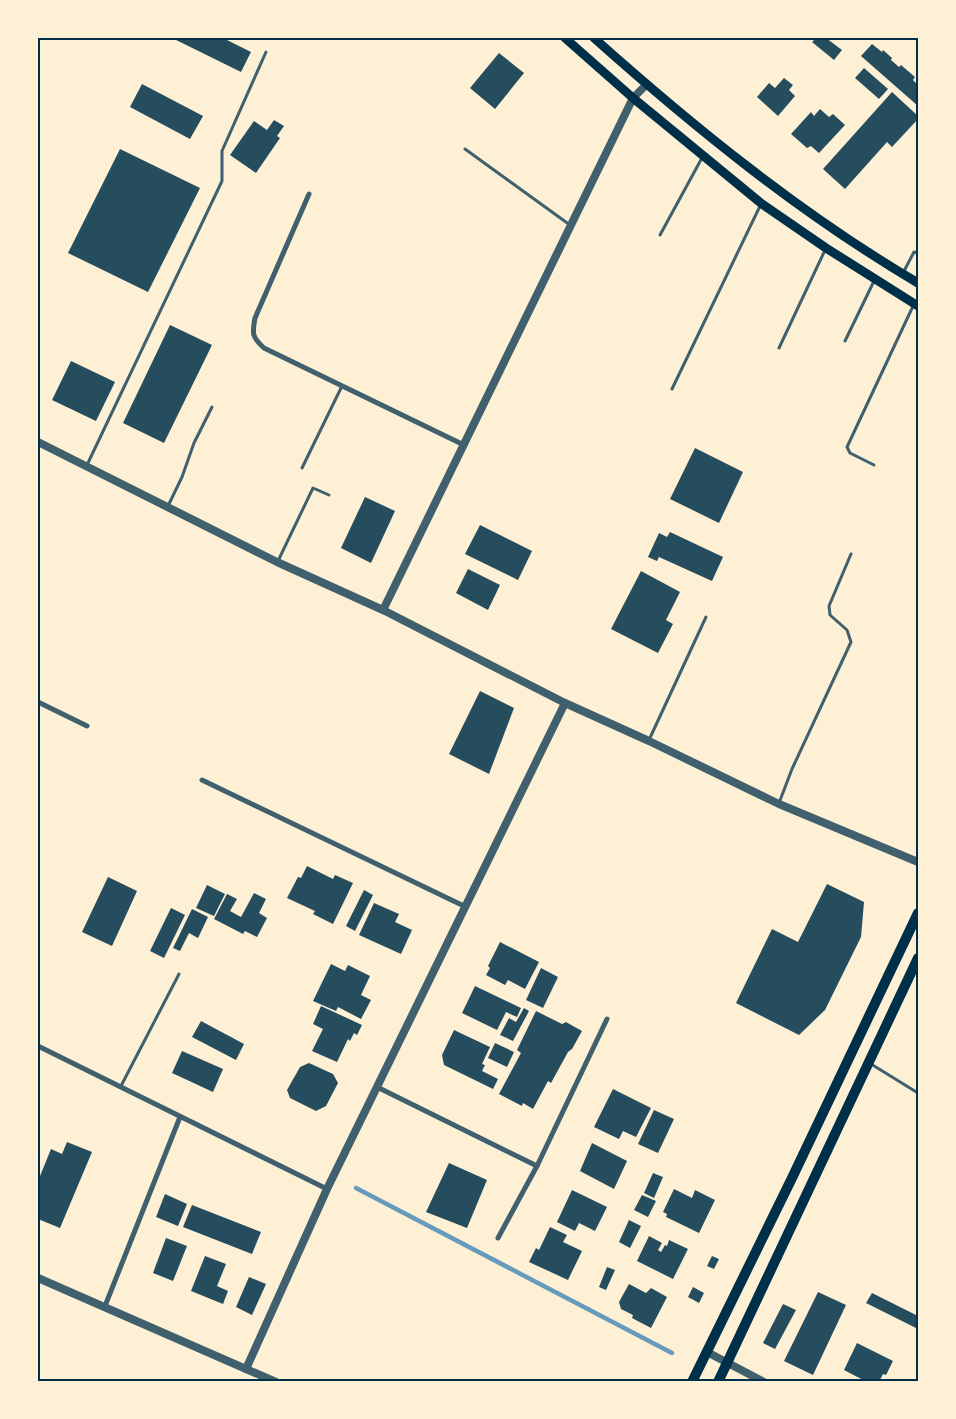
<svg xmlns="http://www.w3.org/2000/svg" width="956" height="1419" font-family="Barlow,sans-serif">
	<rect width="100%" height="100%" fill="#fdf0d5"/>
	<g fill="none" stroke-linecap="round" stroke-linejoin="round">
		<!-- stream -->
		<path stroke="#669bbc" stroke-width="4.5" d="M356 1188 672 1353"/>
	</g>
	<!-- building -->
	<g fill="#264d5e">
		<path d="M172 38H223L251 52 241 72Z"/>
		<path d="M816 38H826L842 50 834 60 812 42Z"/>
		<path d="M872 44 882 52 883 50 892 58 891 60 899 67 901 65 915 77 913 80 918 85V106L861 56Z"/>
		<path d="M499 53 524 73 495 109 470 88Z"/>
		<path d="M864 68 888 89 879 99 855 78Z"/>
		<path d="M784 78 793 85 789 90 795 96 778 116 757 97 769 83 775 88Z"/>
		<path d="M142 84 203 116 190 139 130 107Z"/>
		<path d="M892 92 918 116V119L892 147 887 142 845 189 823 169Z"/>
		<path d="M820 109 829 117 833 114 845 125 819 153 811 146 807 148 791 134 811 112 814 116Z"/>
		<path d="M274 120 284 126 277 136 280 138 256 173 230 155 254 121 267 130Z"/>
		<path d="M120 149 200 188 148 292 68 253Z"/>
		<path d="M170 325 212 345 164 443 123 423Z"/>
		<path d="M71 361 115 382 96 421 52 400Z"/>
		<path d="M695 448 743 472 719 523 670 499Z"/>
		<path d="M365 497 395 511 371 563 341 548Z"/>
		<path d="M480 525 532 551 518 580 465 554Z"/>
		<path d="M670 532 723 557 712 581 659 557 657 561 648 557 659 533 667 537Z"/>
		<path d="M468 569 500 585 488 610 456 593Z"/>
		<path d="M641 571 680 592 666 620 673 624 658 653 611 629Z"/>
		<path d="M480 691 514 708 489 774 449 754Z"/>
		<path d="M307 866 333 879 335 875 353 883 333 924 313 914 315 911 287 898 298 877 301 878Z"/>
		<path d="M108 877 137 891 112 946 82 932Z"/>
		<path d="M827 884 864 902 861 937 825 1010 799 1035 736 1003 772 929 798 942Z"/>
		<path d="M207 885 225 894 214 916 196 908Z"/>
		<path d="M364 890 373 895 355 931 346 926Z"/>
		<path d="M254 893 266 899 259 913 267 918 257 937 245 931 243 934 214 919 227 894 237 899 230 911 241 917Z"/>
		<path d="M374 903 399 914 395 922 412 930 401 954 359 935Z"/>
		<path d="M171 908 185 915 164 958 150 951Z"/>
		<path d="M192 909 208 917 198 938 189 933 180 951 173 948Z"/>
		<path d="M500 942 539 962 525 989 508 980 505 985 486 975 490 968 488 966Z"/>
		<path d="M331 964 345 971 348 965 370 976 361 995 371 1000 361 1019 338 1007 336 1011 313 1001Z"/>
		<path d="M541 968 558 977 543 1008 526 1000Z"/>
		<path d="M475 986 521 1008 517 1017 506 1012 497 1030 462 1013Z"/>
		<path d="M321 1006 362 1025 357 1035 354 1033 350 1041 348 1039 337 1062 312 1051 323 1029 313 1024Z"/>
		<path d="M524 1008 529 1011 513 1041 500 1035 509 1018 516 1022Z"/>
		<path d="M536 1011 562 1024 566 1022 582 1031 572 1049 568 1052 551 1083 548 1081 533 1109 523 1103 522 1106 499 1094 521 1053 517 1050Z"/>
		<path d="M201 1021 244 1044 236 1060 192 1037Z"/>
		<path d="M454 1030 490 1047 482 1064 485 1065 482 1071 498 1079 493 1089 444 1065 442 1055Z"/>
		<path d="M495 1043 514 1052 507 1067 488 1058Z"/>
		<path d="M182 1051 223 1069 213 1092 172 1073Z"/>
		<path d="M309 1063 333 1074 338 1083 326 1106 316 1111 290 1098 287 1090 300 1067Z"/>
		<path d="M613 1089 651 1108 636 1137 623 1131 619 1139 594 1127Z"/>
		<path d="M654 1110 674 1119 658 1153 638 1144Z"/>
		<path d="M67 1142 92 1152 60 1228 38 1219V1181L51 1149 62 1154Z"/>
		<path d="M592 1143 627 1161 614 1189 580 1171Z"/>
		<path d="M449 1163 487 1180 467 1228 426 1212Z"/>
		<path d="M653 1173 663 1177 654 1198 644 1193Z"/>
		<path d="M674 1189 692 1198 695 1190 715 1200 699 1233 666 1217 667 1214 663 1212Z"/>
		<path d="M572 1190 607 1207 595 1231 579 1223 575 1231 557 1222Z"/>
		<path d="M165 1194 187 1204 178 1226 156 1217Z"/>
		<path d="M642 1195 656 1201 648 1217 634 1210Z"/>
		<path d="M192 1205 261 1232 252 1254 183 1227Z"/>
		<path d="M629 1220 641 1226 630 1248 619 1242Z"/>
		<path d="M550 1227 567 1235 563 1242 582 1251 568 1280 529 1262 536 1248 539 1250Z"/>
		<path d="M649 1236 662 1243 658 1250 661 1252 665 1245 667 1246 669 1240 688 1249 673 1279 637 1261Z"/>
		<path d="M166 1238 187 1246 173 1281 153 1273Z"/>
		<path d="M205 1256 226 1264 217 1286 228 1291 223 1304 191 1291Z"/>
		<path d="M712 1256 719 1259 714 1269 707 1266Z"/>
		<path d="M607 1267 615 1270 606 1290 599 1287Z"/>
		<path d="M249 1277 266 1284 252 1315 236 1307Z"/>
		<path d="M629 1284 646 1293 651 1288 667 1297 651 1328 632 1318 633 1315 621 1309 619 1302Z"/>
		<path d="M693 1287 704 1293 699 1303 688 1297Z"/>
		<path d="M818 1292 846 1305 813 1375 784 1361Z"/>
		<path d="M872 1293 918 1316V1329L866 1303Z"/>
		<path d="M783 1304 796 1310 775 1349 763 1343Z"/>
		<path d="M857 1343 893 1361 886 1375 883 1374 879 1382H867L844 1370Z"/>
	</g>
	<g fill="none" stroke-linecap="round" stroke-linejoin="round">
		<!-- service -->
		<g stroke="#3f606c" stroke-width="3">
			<path d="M465 149 570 225"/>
			<path d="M660 235 703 156"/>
			<path d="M903 273 914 252 918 253"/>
			<path d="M845 341 875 279"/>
			<path d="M779 348 826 248"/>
			<path d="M672 389 761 204"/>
			<path d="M87 465 222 181V151L266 52"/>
			<path d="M874 465 850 453 847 447 914 304"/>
			<path d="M302 468 342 386"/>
			<path d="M168 506 182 477 194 443 212 407"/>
			<path d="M278 561 313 488 329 495"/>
			<path d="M649 740 706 617"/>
			<path d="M779 803 792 769 851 642 847 630 830 615 829 606 851 554"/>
			<path d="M871 1064 918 1093"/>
			<path d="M121 1086 179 974"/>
		</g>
		<!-- minor -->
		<g stroke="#3f606c" stroke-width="5">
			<path d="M309 194 255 318C252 334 252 337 264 348L464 445"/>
			<path d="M38 702 87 726"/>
			<path d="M202 780 466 907"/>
			<path d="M38 1046 327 1189"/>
			<path d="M377 1087 537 1166"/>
			<path d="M498 1238 537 1166 607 1019"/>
			<path d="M105 1306 180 1117"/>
		</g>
		<!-- tertiary -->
		<g stroke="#3f606c" stroke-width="8">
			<path d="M38 442 277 562 383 610 565 703 649 741 779 804 918 862"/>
			<path d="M383 610 633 98 646 85"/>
			<path d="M38 1278 276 1382"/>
			<path d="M707 1352 764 1382"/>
			<path d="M246 1369 327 1189 565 703"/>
		</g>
		<!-- secondary -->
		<g stroke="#003049" stroke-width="9">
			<path d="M565 38 633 98 762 204 826 248 918 306"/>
			<path d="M594 38C695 128 801 214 918 283"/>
		</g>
		<!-- primary -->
		<g stroke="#003049" stroke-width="10">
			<path d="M692 1382 792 1178 918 913"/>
			<path d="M718 1382 918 958"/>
		</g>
	</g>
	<!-- border -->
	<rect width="956" height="1419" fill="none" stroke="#fdf0d5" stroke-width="78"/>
	<rect x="39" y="39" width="878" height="1341" fill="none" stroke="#003049" stroke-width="2"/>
</svg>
